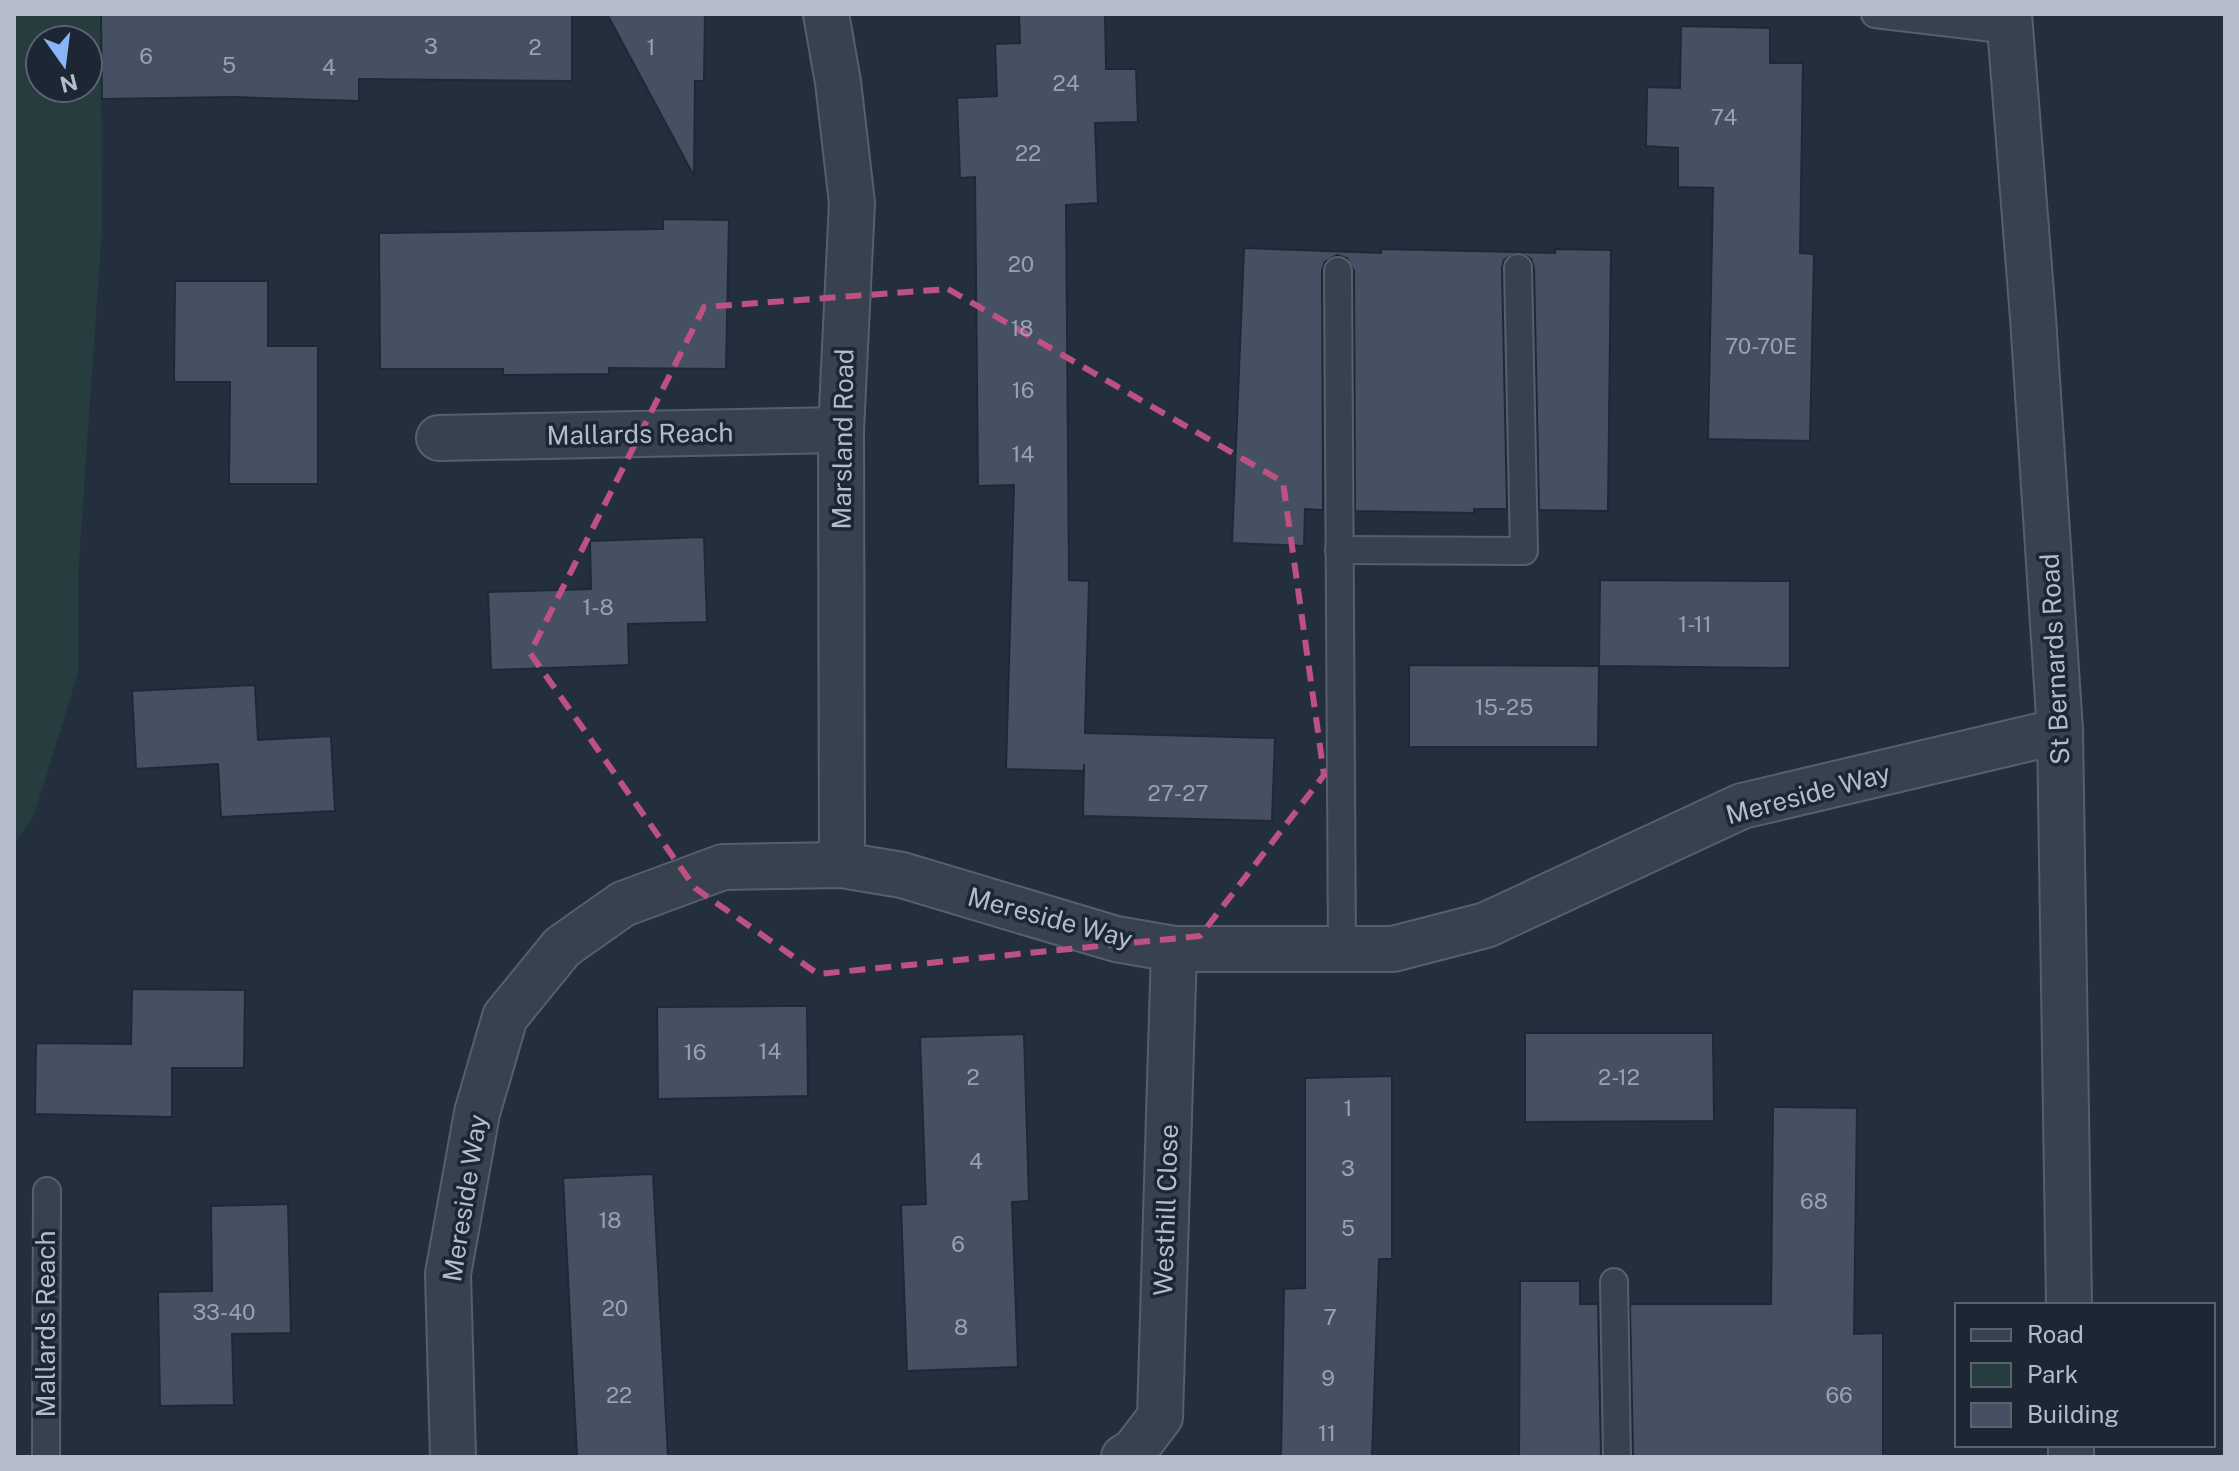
<svg xmlns="http://www.w3.org/2000/svg" width="2239" height="1471" font-family="'Public Sans',sans-serif">
	<rect width="100%" height="100%" fill="#242f3e"/>
	<!-- green -->
	<path fill="#263c3f" fill-rule="evenodd" d="M14 14H101L102 228 78 575V673L33 818 14 843ZM40 40H88V88H40Z"/>
	<!-- building -->
	<g fill="#455162" stroke="#1f2835" stroke-width="2">
		<path d="M101 14H572V81L359 79V101L234 97 102 99Z"/>
		<path d="M607 14H705L704 81H695L694 176Z"/>
		<path d="M1019 14H1105L1106 69H1136L1138 122 1095 123 1098 203 1066 205 1069 580 1089 581 1085 733 1275 738 1272 821 1083 816 1084 764V771L1006 769 1014 485 978 486 975 177 960 178 957 98 997 96 995 44 1020 43Z"/>
		<path d="M1681 26 1770 28V63H1803L1800 253 1814 254 1810 441 1708 439 1713 188 1678 187V148L1646 146 1647 87 1680 88Z"/>
		<path d="M663 219 729 220 726 369 609 368V374L503 375V369H380L379 233 663 229Z"/>
		<path d="M1244 248 1381 253V249L1517 252 1504 260 1502 268 1507 509H1474V513L1355 511 1354 271 1347 258 1337 255 1325 262 1322 271 1323 510 1305 509 1304 546 1232 543Z"/>
		<path d="M1555 249 1611 250 1608 511 1539 510 1534 268 1531 259 1519 252 1555 253Z"/>
		<path d="M175 281H268V346H318V484H229L230 382H174Z"/>
		<path d="M704 537 707 622 628 624 629 665 491 670 488 592 591 589 590 541Z"/>
		<path d="M1600 580 1790 581V668L1599 666Z"/>
		<path d="M1409 665 1599 666 1598 747H1409Z"/>
		<path d="M255 685 258 740 331 736 335 811 221 817 218 764 136 769 132 691Z"/>
		<path d="M132 989 245 990 244 1068H172V1117L35 1114 36 1043 131 1044Z"/>
		<path d="M782 1006H807L808 1096 658 1099 657 1007Z"/>
		<path d="M1525 1033H1713L1714 1121 1525 1122Z"/>
		<path d="M1024 1034 1029 1201 1012 1202 1018 1367 907 1371 901 1205 926 1204 920 1037Z"/>
		<path d="M1392 1076V1259H1379L1372 1457H1281L1284 1289 1305 1288V1078Z"/>
		<path d="M1773 1107 1857 1108 1854 1334 1883 1333V1457H1633L1630 1304H1771Z"/>
		<path d="M653 1174 668 1457H577L563 1178Z"/>
		<path d="M288 1204 291 1333 232 1334 234 1405 160 1406 158 1292 212 1291 211 1206Z"/>
		<path d="M1520 1281H1580V1304H1598L1601 1457H1519Z"/>
	</g>
	<g fill="none" stroke-linecap="round" stroke-linejoin="round">
		<!-- service casing -->
		<g stroke="#565f6c" stroke-width="30">
			<g id="service">
				<path d="M1875 14 2010 30"/>
				<path d="M1338 271 1342 950"/>
				<path d="M1339 550 1524 551 1518 268"/>
				<path d="M1614 1282 1617 1457"/>
				<path d="M46 1457 47 1191"/>
			</g>
		</g>
		<!-- minor casing -->
		<g stroke="#565f6c" stroke-width="48">
			<g id="minor">
				<path d="M826 14 838 82 852 203 841 430 842 865"/>
				<path d="M439 438 841 430"/>
				<path d="M453 1457 448 1274 477 1113 505 1017 562 947 623 904 723 867 842 865 902 875 1116 939 1174 949H1393L1486 925 1742 806 2060 731"/>
				<path d="M1124 1457 1134 1451 1160 1417 1174 949"/>
			</g>
		</g>
		<!-- tertiary casing -->
		<g stroke="#565f6c" stroke-width="48">
			<g id="tertiary">
				<path d="M2009 14 2033 318 2060 731 2069 1305"/>
				<path d="M2071 1445V1457"/>
			</g>
		</g>
		<!-- service -->
		<use href="#service" stroke="#38414e" stroke-width="26"/>
		<!-- minor -->
		<use href="#minor" stroke="#38414e" stroke-width="44"/>
		<!-- tertiary -->
		<use href="#tertiary" stroke="#38414e" stroke-width="44"/>
	</g>
	<!-- marked area -->
	<path fill="none" stroke="#bd5182" stroke-width="6" stroke-dasharray="16 10" stroke-linejoin="round" d="M948 289 1283 482 1324 775 1200 936 818 974 695 888 530 653 704 307Z"/>
	<g text-anchor="middle" stroke-width="7" stroke-linejoin="round" paint-order="stroke">
		<!-- number labels -->
		<g font-size="22" fill="#98a1af">
			<text x="431" y="54">3</text>
			<text x="535" y="55">2</text>
			<text x="651" y="55">1</text>
			<text x="146" y="64">6</text>
			<text x="229" y="73">5</text>
			<text x="329" y="75">4</text>
			<text x="1066" y="91">24</text>
			<text x="1724" y="125">74</text>
			<text x="1028" y="161">22</text>
			<text x="1021" y="272">20</text>
			<text x="1022" y="336">18</text>
			<text x="1761" y="354">70-70E</text>
			<text x="1023" y="398">16</text>
			<text x="1023" y="462">14</text>
			<text x="598" y="615">1-8</text>
			<text x="1695" y="632">1-11</text>
			<text x="1504" y="715">15-25</text>
			<text x="1178" y="801">27-27</text>
			<text x="770" y="1059">14</text>
			<text x="695" y="1060">16</text>
			<text x="973" y="1085">2</text>
			<text x="1619" y="1085">2-12</text>
			<text x="1348" y="1116">1</text>
			<text x="976" y="1169">4</text>
			<text x="1348" y="1176">3</text>
			<text x="1814" y="1209">68</text>
			<text x="610" y="1228">18</text>
			<text x="1348" y="1236">5</text>
			<text x="958" y="1252">6</text>
			<text x="615" y="1316">20</text>
			<text x="224" y="1320">33-40</text>
			<text x="1330" y="1325">7</text>
			<text x="961" y="1335">8</text>
			<text x="1328" y="1386">9</text>
			<text x="619" y="1403">22</text>
			<text x="1839" y="1403">66</text>
			<text x="1327" y="1441">11</text>
		</g>
		<!-- street labels -->
		<g font-size="26" fill="#b4bcc9" stroke="#1d2633">
			<text transform="translate(640 434) rotate(-1)" y="9">Mallards Reach</text>
			<text transform="translate(843 439) rotate(-89)" y="9">Marsland Road</text>
			<text transform="translate(2055 659) rotate(-93)" y="9">St Bernards Road</text>
			<text transform="translate(1808 794) rotate(-15)" y="9">Mereside Way</text>
			<text transform="translate(1050 918) rotate(15)" y="9">Mereside Way</text>
			<text transform="translate(465 1198) rotate(-81)" y="9">Mereside Way</text>
			<text transform="translate(1166 1210) rotate(-88)" y="9">Westhill Close</text>
			<text transform="translate(46 1324) rotate(-90)" y="9">Mallards Reach</text>
		</g>
	</g>
	<!-- border -->
	<rect width="2239" height="1471" fill="none" stroke="#b4bcc9" stroke-width="32"/>
	<!-- legend -->
	<rect x="1955" y="1303" width="260" height="144" fill="#1d2633" stroke="#59626f" stroke-width="2"/>
	<rect x="1971" y="1329" width="40" height="12" fill="#38414e" stroke="#59626f" stroke-width="2"/>
	<text x="2027" y="1343" font-size="24" fill="#b4bcc9">Road</text>
	<rect x="1971" y="1363" width="40" height="24" fill="#263c3f" stroke="#59626f" stroke-width="2"/>
	<text x="2027" y="1383" font-size="24" fill="#b4bcc9">Park</text>
	<rect x="1971" y="1403" width="40" height="24" fill="#455162" stroke="#59626f" stroke-width="2"/>
	<text x="2027" y="1423" font-size="24" fill="#b4bcc9">Building</text>
	<!-- north arrow -->
	<g transform="translate(64 64) rotate(166)"><circle r="38" fill="#1d2633" stroke="#59626f" stroke-width="2"/>
	<path d="M0-6L14 30L0 20L-14 30Z" fill="#8ab4f8"/>
	<text y="-12" font-size="22" font-weight="bold" text-anchor="middle" fill="#b4bcc9">N</text>
	</g>
</svg>
